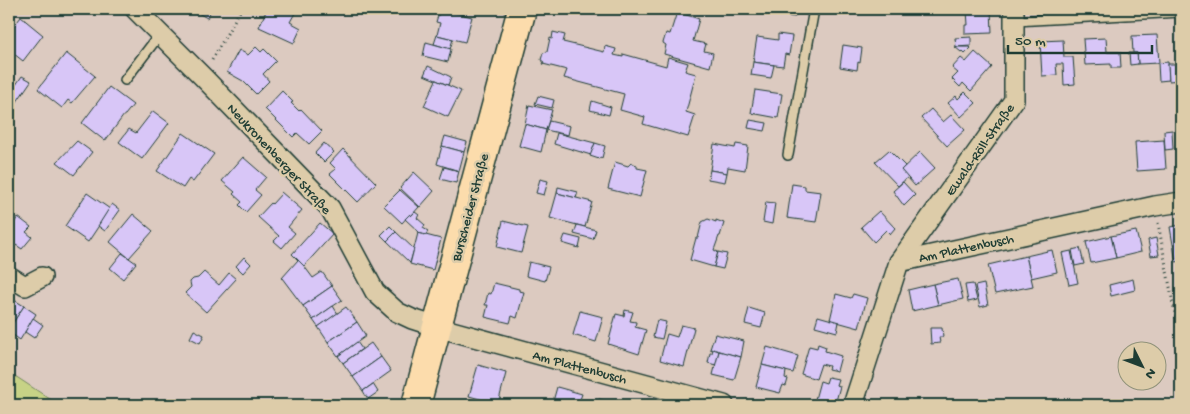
<svg xmlns="http://www.w3.org/2000/svg" width="1190" height="414" font-family="'Gochi Hand',sans-serif">
	<rect width="100%" height="100%" fill="#dccac0"/>
	<filter id="ink" filterUnits="userSpaceOnUse"><feTurbulence type="fractalNoise" baseFrequency=".02" numOctaves="2"/><feDisplacementMap in="SourceGraphic" scale="10" xChannelSelector="R" yChannelSelector="G"/><feConvolveMatrix kernelMatrix="1 2 1 2 8 2 1 2 1" color-interpolation-filters="sRGB"/></filter>
	<g filter="url(#ink)">
		<!-- green -->
		<path fill="#c7d286" stroke="#73885d" d="M9 373 15 376 59 405H9Z"/>
		<!-- building -->
		<g fill="#d8c6f7" stroke="#1f3d34">
			<path d="M191 9H218L217 11 212 9 207 18Z"/>
			<path d="M267 9H286L295 13 290 22 301 28 294 43 259 27Z"/>
			<path d="M440 9 472 17 465 42 437 35 440 23 436 22Z"/>
			<path d="M764 9H796L795 17 763 14Z"/>
			<path d="M991 9 992 33 965 34V25H968L967 10Z"/>
			<path d="M677 12 699 19 693 41 706 44 704 51 713 53 710 67 664 54 666 45 663 43 666 33 670 34Z"/>
			<path d="M21 17 43 35 23 61 9 50V32Z"/>
			<path d="M553 32 565 35 563 42 604 52 605 46 616 49 614 55 623 57V54L666 66 668 57 688 63 685 71 696 74 686 112 695 115 688 137 643 124 645 117 620 110 624 94 564 78 567 70 543 64 544 62 541 60 543 53 547 52 550 38 552 39Z"/>
			<path d="M1178 33H1181V58H1179Z"/>
			<path d="M778 34 792 36 789 55 785 54 783 66 753 62 757 37 778 40Z"/>
			<path d="M437 35 453 39 450 49 434 44Z"/>
			<path d="M1157 35 1159 63 1138 64 1137 53H1133L1132 36Z"/>
			<path d="M971 37V46L956 47 955 38Z"/>
			<path d="M1106 38 1107 52H1120L1121 68H1111V64L1085 65 1083 39Z"/>
			<path d="M1063 40 1064 57H1073L1075 84 1064 85 1063 64H1056L1057 75 1042 76 1040 41Z"/>
			<path d="M426 42 451 49 448 62 423 56Z"/>
			<path d="M843 45 862 48 860 63 858 62 857 70 840 67Z"/>
			<path d="M256 47 261 52 264 49 276 61 263 74 269 81 256 94 243 81 227 72 239 50 248 55Z"/>
			<path d="M955 47H970L971 48 965 54 962 51 961 52Z"/>
			<path d="M975 52 992 67 971 91 963 83 960 87 952 79 958 73 952 68 961 58 966 62Z"/>
			<path d="M66 53 95 76 72 103 68 100 62 108 38 89Z"/>
			<path d="M1129 53H1137L1138 64 1130 65Z"/>
			<path d="M753 62 774 65 771 78 751 75Z"/>
			<path d="M1168 62 1169 80 1159 81 1158 63Z"/>
			<path d="M1168 64H1180V80L1169 81Z"/>
			<path d="M428 66 451 77 448 85 424 75Z"/>
			<path d="M22 76 31 81 16 103 9 98V95Z"/>
			<path d="M436 80 461 91 448 117 424 106Z"/>
			<path d="M109 87 133 105 125 115H124L105 141 82 123Z"/>
			<path d="M755 90 782 94 778 118 751 113Z"/>
			<path d="M282 91 293 102 291 103 299 111 301 109 322 131 309 144 297 133 293 137 265 109Z"/>
			<path d="M965 92 976 103 961 117 948 103 956 96 958 99Z"/>
			<path d="M538 96 554 100 552 108 535 104Z"/>
			<path d="M592 101 611 107 609 115 590 110Z"/>
			<path d="M529 105 552 110 546 130 525 124Z"/>
			<path d="M931 109 943 122 951 115 965 130 947 146 921 118Z"/>
			<path d="M153 111 169 123 142 159 119 142 129 129 136 133Z"/>
			<path d="M750 120 767 123 765 131 748 128Z"/>
			<path d="M549 121 570 126 568 135 546 130Z"/>
			<path d="M525 124 546 130 541 152 519 146Z"/>
			<path d="M1172 130 1173 149 1165 150 1164 131Z"/>
			<path d="M183 133 214 154 193 182 189 179 183 188 157 171Z"/>
			<path d="M557 133 595 143 591 155 554 144Z"/>
			<path d="M445 136 467 142 464 152 442 146Z"/>
			<path d="M1164 140 1166 169 1137 171 1135 142Z"/>
			<path d="M77 141 92 152 74 175 57 162Z"/>
			<path d="M324 143 334 152 324 162 315 153Z"/>
			<path d="M595 143 605 146 602 158 600 157 599 159 590 156Z"/>
			<path d="M714 144 735 148 736 144 748 146 745 170 728 167 727 173 710 170Z"/>
			<path d="M442 146 464 152 459 171 437 164Z"/>
			<path d="M343 149 376 183 358 202 330 174 336 169 330 163Z"/>
			<path d="M889 150 905 166 901 170 908 177 898 186 875 162Z"/>
			<path d="M920 152 935 168 915 186 901 170Z"/>
			<path d="M243 157 266 177 255 190 261 195 246 212 239 205 242 202 233 194 235 192 222 181Z"/>
			<path d="M615 162 628 166 631 163 637 165V168L647 170 640 197 608 189Z"/>
			<path d="M444 167 459 171 456 183 440 179Z"/>
			<path d="M710 170 727 173 725 182 708 179Z"/>
			<path d="M414 172 434 191 420 207 400 188Z"/>
			<path d="M540 179 548 181 544 195 536 193Z"/>
			<path d="M903 182 915 195 904 206 893 191Z"/>
			<path d="M792 184 805 186V190L821 192 816 222 787 218Z"/>
			<path d="M558 187 578 192 576 198 557 193Z"/>
			<path d="M400 190 419 207 411 216 410 214 402 223 384 206Z"/>
			<path d="M281 192 302 210 288 227 295 233 282 248 274 241 279 236 258 217 271 203 272 204 281 194 280 193Z"/>
			<path d="M87 193 110 209 88 242 65 226Z"/>
			<path d="M557 193 592 202 585 227 550 218Z"/>
			<path d="M766 202 775 203 772 224 763 222Z"/>
			<path d="M112 204 120 210 105 231 98 226Z"/>
			<path d="M879 211 895 228 890 234 886 230 874 242 861 227Z"/>
			<path d="M415 212 419 215 417 218 425 225 423 228 428 231 426 235 418 233 419 232 405 219 410 214 411 216Z"/>
			<path d="M133 214 153 231 129 258 110 242Z"/>
			<path d="M18 217 31 227 26 232 32 237 22 249 16 245 12 251 9 248V219L14 223Z"/>
			<path d="M708 219 716 222V220L724 223 720 236H719L714 250 718 252 714 267 690 260 696 238H698L702 222Z"/>
			<path d="M503 221 528 227 521 253 497 247Z"/>
			<path d="M320 223 333 234 304 266 292 254Z"/>
			<path d="M577 225 596 230 593 239 574 234Z"/>
			<path d="M1181 225V261L1176 262 1170 227Z"/>
			<path d="M390 226 396 232 387 241 381 235Z"/>
			<path d="M1136 231 1141 252 1116 258 1111 236Z"/>
			<path d="M396 232 414 249 410 263 387 241Z"/>
			<path d="M418 233 441 239 433 270 410 264Z"/>
			<path d="M565 235 581 239 579 248 562 243Z"/>
			<path d="M1111 236 1116 258 1091 263 1086 242Z"/>
			<path d="M1156 238 1159 255 1151 256 1148 240Z"/>
			<path d="M1080 248 1084 264 1075 266 1072 250Z"/>
			<path d="M1052 250 1057 272 1031 278 1026 256Z"/>
			<path d="M1071 251 1078 283 1069 285 1062 253Z"/>
			<path d="M718 252 727 254 723 269 714 267Z"/>
			<path d="M122 253 136 263 123 279 110 268Z"/>
			<path d="M1026 256 1033 286 995 294 988 265Z"/>
			<path d="M244 257 251 264 243 273 236 266Z"/>
			<path d="M298 260 304 266 313 278 322 272 332 286 303 306 282 278Z"/>
			<path d="M529 262 549 267 545 281 526 276Z"/>
			<path d="M204 272 219 285 229 273 236 279 206 312 185 293 191 287 190 282 193 279 198 278Z"/>
			<path d="M958 279 963 299 938 305 933 284Z"/>
			<path d="M1133 279 1135 290 1111 296 1109 285Z"/>
			<path d="M494 283 519 289V291L524 292 517 318 512 316 510 323 485 317 488 305H485L488 293 491 294Z"/>
			<path d="M933 284 938 305 912 311 908 290Z"/>
			<path d="M973 284 977 300 968 302 965 285Z"/>
			<path d="M984 284 988 305 980 307 975 286Z"/>
			<path d="M332 286 342 300 313 320 303 306Z"/>
			<path d="M836 294 851 298 853 294 867 298 859 328 830 320Z"/>
			<path d="M11 298 24 306 9 329V301Z"/>
			<path d="M24 306 36 314 20 340 9 332V329Z"/>
			<path d="M333 306 338 314 318 327 313 320Z"/>
			<path d="M346 307 357 322 328 342 318 327Z"/>
			<path d="M749 308 765 313 761 328 745 324Z"/>
			<path d="M625 310 633 312 630 321 636 322 635 327 646 330 639 354 608 344 616 314 624 316Z"/>
			<path d="M580 311 603 317 596 342 573 335Z"/>
			<path d="M818 316 839 322 837 332 815 326Z"/>
			<path d="M33 318 43 325 34 338 25 332Z"/>
			<path d="M657 320 666 322 662 339 653 337Z"/>
			<path d="M357 322 366 336 338 356 328 342Z"/>
			<path d="M681 325 694 328 684 367 660 360 667 334 677 337Z"/>
			<path d="M930 328H942L943 337H939L940 343 931 344Z"/>
			<path d="M194 330 204 335 200 343 190 338Z"/>
			<path d="M715 334 744 341 741 357 710 349Z"/>
			<path d="M357 342 362 349 343 363 338 356Z"/>
			<path d="M371 343 381 357 353 377 343 363Z"/>
			<path d="M818 344 826 347 825 351 841 356 837 371 828 369 829 366 821 364 816 379 801 374 809 346 817 348Z"/>
			<path d="M767 347 798 356 793 373 762 365Z"/>
			<path d="M713 349 719 351 716 365 708 363 710 353H712Z"/>
			<path d="M719 351 741 357 734 380 713 375Z"/>
			<path d="M381 357 391 371 363 391 353 377Z"/>
			<path d="M478 365 506 373 498 404 469 396Z"/>
			<path d="M762 365 786 371 785 378 788 379 786 386 783 385 780 393 756 387Z"/>
			<path d="M828 377 838 379 836 385 840 386 835 405H823L814 403 820 381 826 383Z"/>
			<path d="M373 384 378 392 368 399 363 391Z"/>
			<path d="M557 387 582 394 578 405H552Z"/>
			<path d="M599 399 622 405H597Z"/>
		</g>
		<g fill="none" stroke-linecap="round" stroke-linejoin="round">
			<!-- service casing -->
			<g stroke="#1f3d34" stroke-width="12">
				<g id="service">
					<path d="M1015 21 1181 12"/>
					<path d="M125 80 160 34"/>
					<path d="M788 155 814 9"/>
				</g>
			</g>
			<!-- minor casing -->
			<g stroke="#1f3d34" stroke-width="22">
				<g id="minor">
					<path d="M135 9 203 77 330 208 375 292 397 312 412 319 437 327 724 405"/>
					<path d="M899 262 1014 100V9"/>
					<path d="M9 276 25 286 42 277"/>
					<path d="M853 405 899 262 1155 206 1181 202"/>
				</g>
			</g>
			<!-- primary casing -->
			<g stroke="#1f3d34" stroke-width="31">
				<path id="primary" d="M416 405 522 9"/>
			</g>
			<!-- path -->
			<g stroke="#1f3d34" stroke-width="3" stroke-dasharray="1 4" stroke-linecap="butt">
				<path d="M212 60 241 9"/>
				<path d="M1158 223 1181 346"/>
			</g>
			<!-- service -->
			<use href="#service" stroke="#ddcca9" stroke-width="9"/>
			<!-- minor -->
			<use href="#minor" stroke="#ddcca9" stroke-width="19"/>
			<!-- primary -->
			<use href="#primary" stroke="#fcdcac" stroke-width="28"/>
		</g>
	</g>
	<g text-anchor="middle" stroke-width="5" stroke-linejoin="round" paint-order="stroke">
		<!-- street labels -->
		<g font-size="14" fill="#1f3d34" stroke="#ddcca9">
			<text transform="translate(979 149) rotate(-55)" y="5">Ewald-Röll-Straße</text>
			<text transform="translate(280 158) rotate(47)" y="5">Neukronenberger Straße</text>
			<text transform="translate(469 207) rotate(-75)" y="5">Burscheider Straße</text>
			<text transform="translate(966 247) rotate(-12)" y="5">Am Plattenbusch</text>
			<text transform="translate(580 366) rotate(15)" y="5">Am Plattenbusch</text>
		</g>
	</g>
	<!-- margin -->
	<rect width="1190" height="414" fill="none" stroke="#ddcca9" stroke-width="30"/>
	<rect x="15" y="15" width="1160" height="384" fill="none" stroke="#1f3d34" stroke-width="2" filter="url(#ink)"/>
	<!-- north arrow -->
	<g transform="translate(1142 366) rotate(132)"><circle r="24" fill="#ddcca9" stroke="#91937a"/>
	<path d="M0-4L9 19L0 12L-9 19Z" fill="#1f3d34"/>
	<text y="-8" font-size="14" font-weight="bold" text-anchor="middle" fill="#1f3d34">N</text>
	</g>
	<!-- scale -->
	<path d="M1008 45v8h144v-8" fill="none" stroke="#1f3d34" stroke-width="2.5"/>
	<text x="1015" y="45" font-size="15" fill="#1f3d34" stroke="#ddcca9" stroke-width="4" paint-order="stroke">50 m</text>
</svg>
